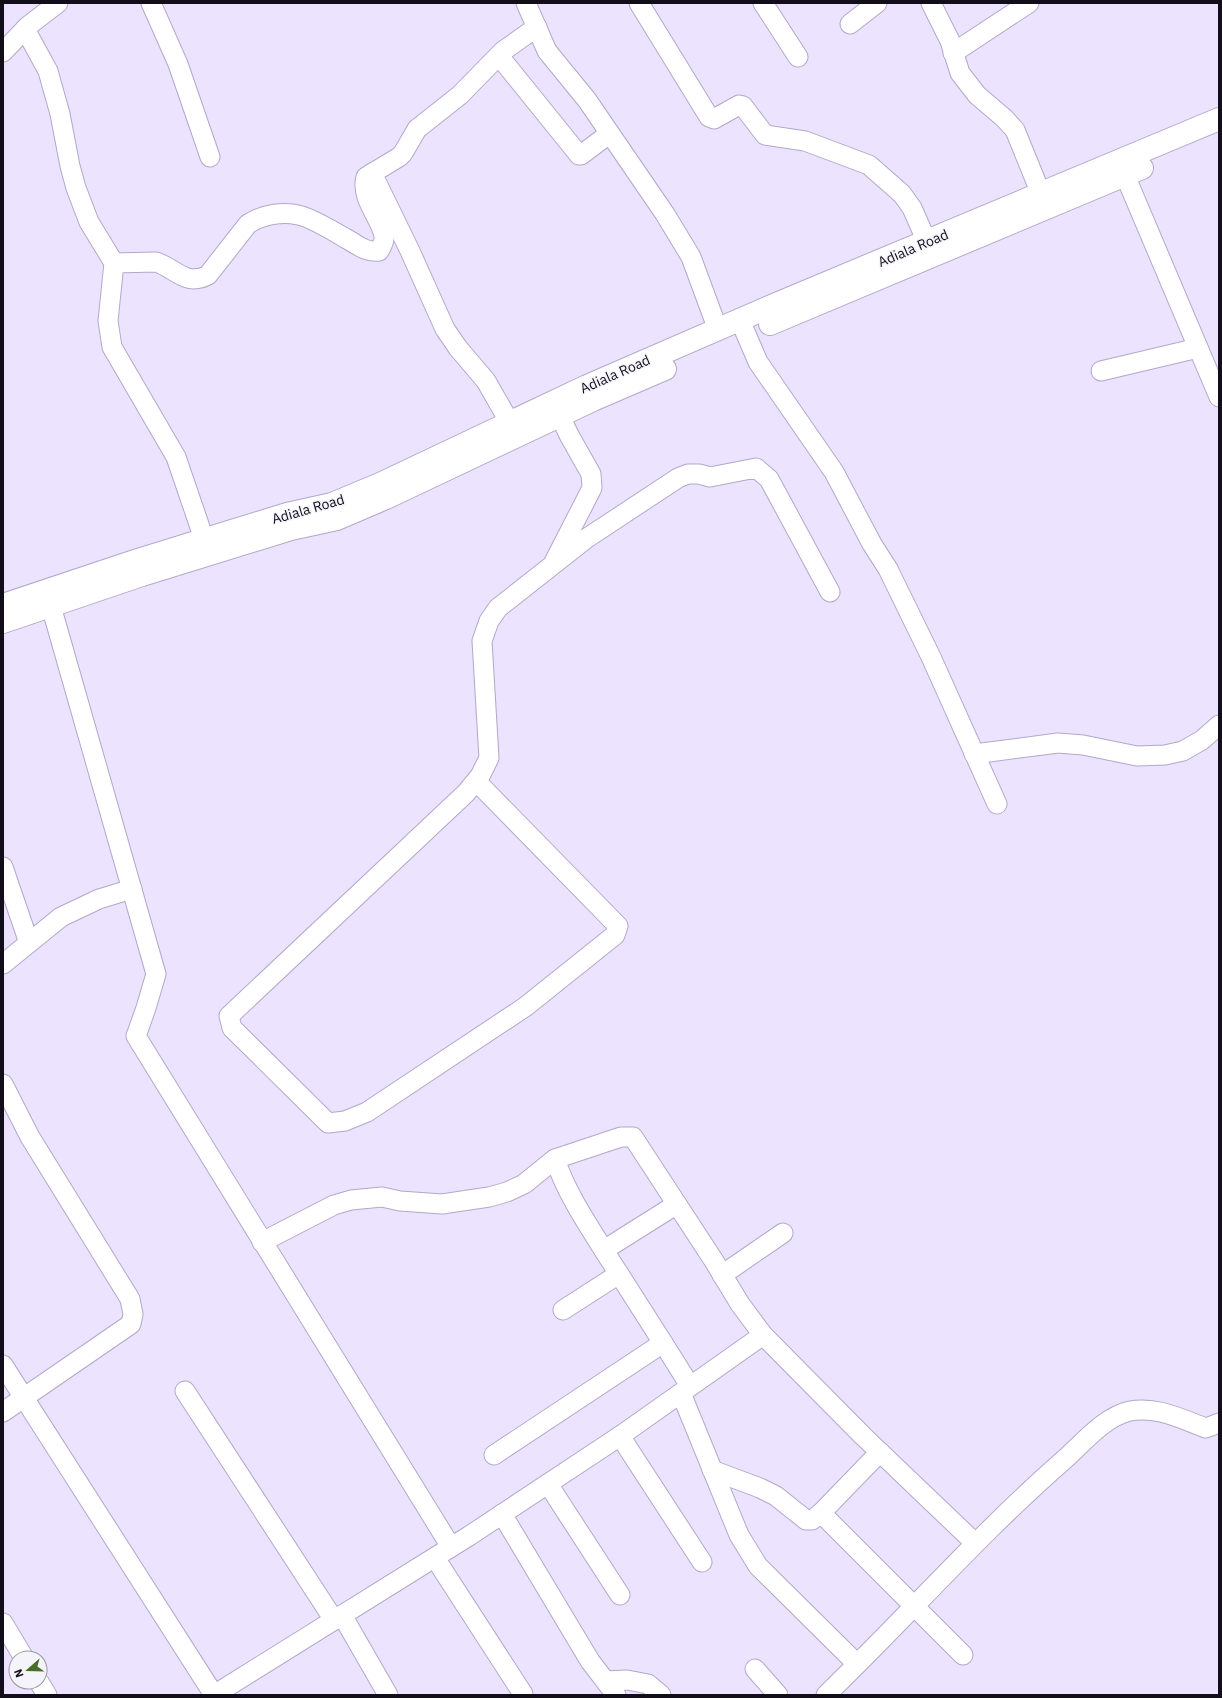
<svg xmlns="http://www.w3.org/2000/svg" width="1222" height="1698" font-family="'IBM Plex Sans',sans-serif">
	<rect width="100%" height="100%" fill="#ebe3ff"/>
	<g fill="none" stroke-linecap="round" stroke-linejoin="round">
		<!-- minor casing -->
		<g stroke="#b2a8c9" stroke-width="21">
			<g id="minor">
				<path d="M151 3 178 64 210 157"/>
				<path d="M526 3 547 51 587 100 665 214 691 257 718 330"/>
				<path d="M639 3 709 117 714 119 739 105 743 106 765 135 805 141 869 165 902 194 912 208 927 242"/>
				<path d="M763 3 798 57"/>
				<path d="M931 3 950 41 960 73 977 95 1004 118 1015 130 1041 194"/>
				<path d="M850 24 877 3"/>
				<path d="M25 29 48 71 60 114 70 166 76 188 89 222 114 263 108 321 112 347 176 457 204 539"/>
				<path d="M3 52 28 26 58 3"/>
				<path d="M953 53 1029 3"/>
				<path d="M499 56 579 155H581L609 134"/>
				<path d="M1119 161 1219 397"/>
				<path d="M372 173 410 251 445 329 458 348 486 381 510 423"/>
				<path d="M114 263 156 262C175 268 186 287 208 275L248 224C261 215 283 211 298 215 309 217 335 232 345 238 357 244 365 253 379 251 381 247 385 242 384 236 381 218 360 199 366 177L399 157 403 153 417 129 460 95 503 51 537 27"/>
				<path d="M740 320 758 362 834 472 872 544 888 569 931 657 997 804"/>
				<path d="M1101 371 1198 348"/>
				<path d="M555 560 592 488 591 474 569 435 560 416"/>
				<path d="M51 606 156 974 146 1008 136 1036 451 1547"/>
				<path d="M974 754 1058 743 1083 745 1137 756 1165 755 1183 751 1202 740 1219 725"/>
				<path d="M476 781 618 926 615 935 525 1007 367 1112 345 1121 328 1123 232 1028 229 1016 466 793 480 776 489 758 482 641 489 621 498 608 587 538 678 478 688 474H699L710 477 756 468 769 479 830 592"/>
				<path d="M3 867 29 943"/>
				<path d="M3 964 61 917 99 899 132 889"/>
				<path d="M3 1084 30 1137 130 1299 133 1314 131 1324 3 1412"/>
				<path d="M555 1159C567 1195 590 1228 610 1260 637 1302 664 1344 690 1386"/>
				<path d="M262 1242 334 1205 351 1200 382 1197 400 1201 442 1204 489 1197 507 1192 524 1184 555 1159 621 1137H633L714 1261 740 1304 763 1335 863 1436 975 1543"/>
				<path d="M604 1250 677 1204"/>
				<path d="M722 1275 783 1233"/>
				<path d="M563 1310 619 1274"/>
				<path d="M3 1365 214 1695"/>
				<path d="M185 1391 334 1620"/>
				<path d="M681 1393 739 1535 758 1566 857 1664"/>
				<path d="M620 1436 702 1562"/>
				<path d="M494 1455 663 1343"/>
				<path d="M712 1470 760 1488 776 1496 806 1520H812L821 1513 880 1452"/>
				<path d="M548 1484 620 1595"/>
				<path d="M821 1513 963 1655"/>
				<path d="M502 1514 590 1661 616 1695"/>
				<path d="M435 1558 523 1694"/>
				<path d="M342 1615 388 1695"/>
				<path d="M3 1623 24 1658"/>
				<path d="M755 1669 778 1695"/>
				<path d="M606 1681 627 1680 648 1684 661 1695"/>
				<path d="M39 1682 47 1695"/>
				<path d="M214 1695 469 1536 620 1436 763 1335"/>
				<path d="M826 1695C907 1617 980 1533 1065 1459 1084 1442 1104 1417 1130 1411 1157 1406 1181 1419 1206 1428L1219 1423"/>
			</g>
		</g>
		<!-- major casing -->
		<g stroke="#b2a8c9" stroke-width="24">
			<g id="major">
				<path d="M770 324 1142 168"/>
				<path d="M3 605 138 560 287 514 332 504 380 484 587 386 776 304 1219 119"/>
				<path d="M3 622 142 575 291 529 337 519 386 498 593 400 665 369"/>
			</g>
		</g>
		<!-- minor -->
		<use href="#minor" stroke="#fff" stroke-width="19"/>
		<!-- major -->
		<use href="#major" stroke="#fff" stroke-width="22"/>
	</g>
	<g text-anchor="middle" stroke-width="3" stroke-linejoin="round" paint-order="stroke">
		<!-- street labels -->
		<g font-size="14" fill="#110d19" stroke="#f6f4fb">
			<text transform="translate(913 248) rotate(-23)" y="5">Adiala Road</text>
			<text transform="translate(615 374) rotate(-24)" y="5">Adiala Road</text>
			<text transform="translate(308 509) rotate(-16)" y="5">Adiala Road</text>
		</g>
	</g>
	<!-- border -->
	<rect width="1222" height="1698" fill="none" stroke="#110d19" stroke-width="8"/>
	<!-- north arrow -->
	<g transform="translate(28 1670) rotate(250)"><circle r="19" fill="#f6f4fb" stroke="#9a98a1"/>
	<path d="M0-3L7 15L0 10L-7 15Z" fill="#476d27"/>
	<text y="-6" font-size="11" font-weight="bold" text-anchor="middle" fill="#110d19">N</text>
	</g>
</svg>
